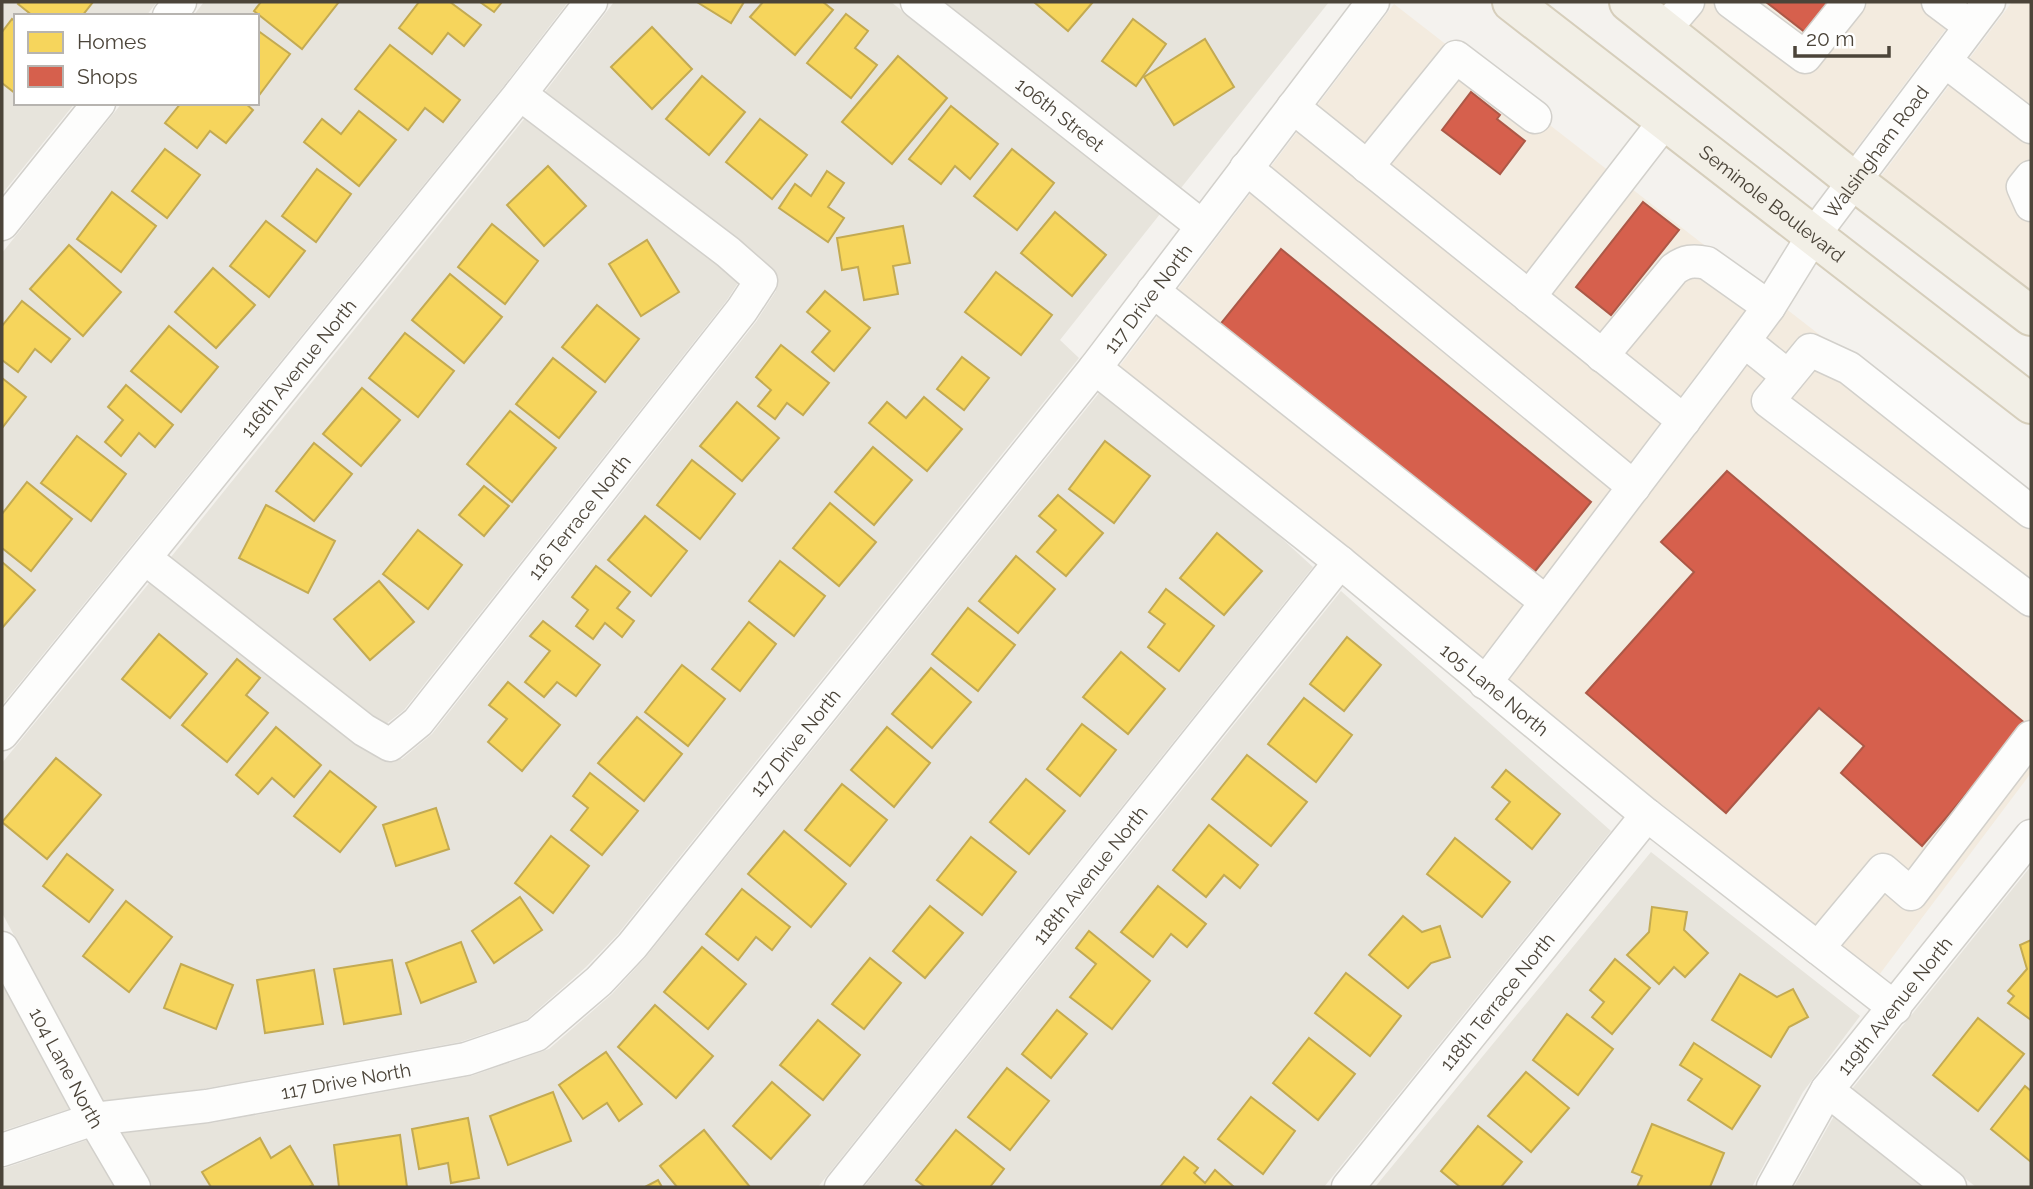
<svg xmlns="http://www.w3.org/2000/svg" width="2033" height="1189" font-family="Raleway,sans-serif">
	<rect width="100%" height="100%" fill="#f4f2ee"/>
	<!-- residential -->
	<g fill="#e7e4dc">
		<path d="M2 2H157L146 16H16V103H75L2 194Z"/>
		<path d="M204 2H568L506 83 2 705V253L122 103H257V16H193Z"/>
		<path d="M614 2H891L1160 214 1060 340 1079 358 618 934 586 967 526 1020 460 1042 202 1089 103 1101 2 913V763L150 582 354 743 382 760 402 759 432 734 756 322 776 291 771 268 739 240 545 92Z"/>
		<path d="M944 2H1329L1181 188Z"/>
		<path d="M525 118 718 264 738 283 727 300 404 710 386 724 374 716 171 557Z"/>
		<path d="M1099 393 1267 525 1313 567 818 1187H153L121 1133 212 1123 471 1076 549 1049 612 994 646 957Z"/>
		<path d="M1341 591 1611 831 1324 1187H864Z"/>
		<path d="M1651 852 1860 1016 1803 1092 1752 1187H1375Z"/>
		<path d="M2031 866V1187H1976L1852 1089Z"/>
		<path d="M2 983 69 1109 2 1131Z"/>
		<path d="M1834 1116 1924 1187H1794Z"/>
		<path d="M87 1140 115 1187H2V1169Z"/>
	</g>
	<!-- commercial -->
	<g fill="#f3ebdf">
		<path d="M1655 2H1966L1850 157Z"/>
		<path d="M2012 2H2031V296L1879 179Z"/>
		<path d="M1394 4 2031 499V773L1879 975 1657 802 1365 561 1119 367Z"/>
	</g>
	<!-- homes -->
	<g fill="#f6d55c" stroke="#c3aa52" stroke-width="2">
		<path d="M20 2H93L82 16H33L18 4Z"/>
		<path d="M261 2H337L338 3 302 49 254 11Z"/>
		<path d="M419 2H450L481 25 464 46 448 33 432 54 399 28Z"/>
		<path d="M480 2H502L494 12Z"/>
		<path d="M697 2H744L731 23Z"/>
		<path d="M763 2H823L833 10 795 55 750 17Z"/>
		<path d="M1034 2H1093L1068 31Z"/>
		<path d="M846 14 868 31 855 48 877 65 851 98 807 63Z"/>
		<path d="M12 19 16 22V94L2 83V32Z"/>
		<path d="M1133 19 1166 44 1136 86 1102 61Z"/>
		<path d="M652 27 692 69 652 109 611 67Z"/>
		<path d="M257 30 290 54 257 98Z"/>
		<path d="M1205 39 1234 87 1174 125 1144 77Z"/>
		<path d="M390 45 460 100 443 122 425 108 408 130 355 89Z"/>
		<path d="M898 56 947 98 892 164 842 122Z"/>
		<path d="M702 76 745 112 709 155 666 119Z"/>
		<path d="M181 103H245L253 110 226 143 210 131 197 148 165 123Z"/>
		<path d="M951 106 998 144 970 179 955 166 941 184 909 159Z"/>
		<path d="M359 111 396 140 359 186 304 142 322 119 341 134Z"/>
		<path d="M760 119 807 155 772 199 726 162Z"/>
		<path d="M165 149 200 175 167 218 132 191Z"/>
		<path d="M1012 149 1054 183 1017 230 974 196Z"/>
		<path d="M548 166 586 206 544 246 507 205Z"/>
		<path d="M317 169 351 194 316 242 282 216Z"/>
		<path d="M827 171 844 183 828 207 844 218 828 242 779 208 795 184 811 196Z"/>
		<path d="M112 192 156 226 121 272 77 239Z"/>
		<path d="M1055 212 1106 255 1072 296 1021 253Z"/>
		<path d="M266 221 305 251 269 297 230 266Z"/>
		<path d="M492 224 538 261 505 304 458 267Z"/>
		<path d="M903 226 910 263 893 266 898 294 864 300 858 267 842 270 837 238Z"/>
		<path d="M647 240 679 292 641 316 609 264Z"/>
		<path d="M69 245 121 292 83 336 30 289Z"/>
		<path d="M213 268 255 305 216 348 175 312Z"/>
		<path d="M996 272 1052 315 1021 355 965 312Z"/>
		<path d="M450 274 502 317 464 363 412 320Z"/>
		<path d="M825 291 870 328 834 371 812 352 830 331 807 312Z"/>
		<path d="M22 301 70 339 51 362 35 349 18 372 2 360V326Z"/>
		<path d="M597 305 639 339 605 382 562 347Z"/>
		<path d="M169 326 218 367 181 412 131 371Z"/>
		<path d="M405 333 454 371 418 417 369 378Z"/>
		<path d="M781 345 829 383 803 415 787 403 775 419 758 406 771 390 756 377Z"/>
		<path d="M962 357 989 378 964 410 937 389Z"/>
		<path d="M553 358 596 392 559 438 516 404Z"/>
		<path d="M2 378 26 397 2 428Z"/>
		<path d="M126 385 173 425 155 447 139 433 121 456 105 442 123 420 108 407Z"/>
		<path d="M362 388 400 420 361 466 323 434Z"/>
		<path d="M924 397 962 429 927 471 869 423 887 402 906 418Z"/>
		<path d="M737 402 779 438 742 481 700 446Z"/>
		<path d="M510 411 556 448 512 502 467 464Z"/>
		<path d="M77 436 126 474 91 521 41 483Z"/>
		<path d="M1105 441 1150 476 1114 523 1069 489Z"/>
		<path d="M314 443 352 474 314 521 276 491Z"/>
		<path d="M873 447 912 480 874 525 835 492Z"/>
		<path d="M692 460 735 494 700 539 657 505Z"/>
		<path d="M27 482 72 519 31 571 2 548V514Z"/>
		<path d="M484 486 509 506 484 536 459 515Z"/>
		<path d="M1058 495 1103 533 1066 576 1037 552 1056 530 1039 516Z"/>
		<path d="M830 503 876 542 839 586 793 548Z"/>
		<path d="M266 505 335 541 308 593 239 558Z"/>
		<path d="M645 516 687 551 651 596 608 560Z"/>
		<path d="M418 530 462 565 428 609 383 574Z"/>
		<path d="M1217 533 1262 571 1224 615 1180 578Z"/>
		<path d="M1016 556 1055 589 1018 633 979 601Z"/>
		<path d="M780 561 825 596 794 636 749 601Z"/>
		<path d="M2 562 35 590 2 628Z"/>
		<path d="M596 566 630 592 617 608 634 621 622 637 605 623 593 639 576 626 588 610 572 597Z"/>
		<path d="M379 581 414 622 370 660 334 619Z"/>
		<path d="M1166 589 1214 626 1179 671 1148 647 1165 624 1149 612Z"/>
		<path d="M968 608 1015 645 978 691 932 654Z"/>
		<path d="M543 621 600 665 576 696 557 682 544 697 525 682 550 651 530 636Z"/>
		<path d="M749 622 776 644 740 691 712 669Z"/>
		<path d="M159 634 207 674 170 718 122 679Z"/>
		<path d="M1347 637 1381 665 1344 711 1310 684Z"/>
		<path d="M1121 652 1165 689 1128 734 1083 697Z"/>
		<path d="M237 659 260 678 246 695 268 713 227 762 182 725Z"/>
		<path d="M682 665 725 699 688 746 645 712Z"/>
		<path d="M931 668 971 702 932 748 892 714Z"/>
		<path d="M508 682 560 725 522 771 488 742 507 719 489 705Z"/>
		<path d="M1304 698 1352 735 1316 782 1268 744Z"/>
		<path d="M637 717 682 754 644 801 598 763Z"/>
		<path d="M1082 724 1116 750 1080 796 1047 769Z"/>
		<path d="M276 727 321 765 294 797 272 778 258 794 236 775Z"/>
		<path d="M887 727 930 763 894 807 851 770Z"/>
		<path d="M1247 755 1307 802 1271 846 1212 799Z"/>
		<path d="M56 758 101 795 47 859 2 822Z"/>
		<path d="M1506 770 1560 814 1532 849 1496 819 1510 802 1492 787Z"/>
		<path d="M330 771 376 807 340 852 294 816Z"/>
		<path d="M590 773 638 811 602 855 571 830 588 808 573 796Z"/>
		<path d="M1026 779 1065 811 1029 854 990 822Z"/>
		<path d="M842 784 887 820 850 866 805 830Z"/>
		<path d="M436 808 449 849 396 866 383 825Z"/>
		<path d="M1209 825 1258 865 1240 888 1224 875 1206 897 1173 870Z"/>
		<path d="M784 831 846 884 811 927 748 874Z"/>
		<path d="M551 836 589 866 553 913 515 883Z"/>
		<path d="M971 837 1016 872 982 915 937 880Z"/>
		<path d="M1455 838 1510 882 1482 917 1427 874Z"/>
		<path d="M67 854 113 890 89 922 43 886Z"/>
		<path d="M1158 886 1206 924 1187 947 1171 934 1153 957 1121 932Z"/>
		<path d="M742 889 790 927 772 950 756 937 738 960 706 934Z"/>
		<path d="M520 897 542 930 494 963 472 931Z"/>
		<path d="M126 901 172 937 129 992 83 956Z"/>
		<path d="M930 906 963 933 925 978 893 951Z"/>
		<path d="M1652 907 1687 912 1684 930 1708 953 1685 977 1674 967 1659 984 1627 955 1649 932Z"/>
		<path d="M1403 916 1422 932 1440 926 1450 957 1431 963 1408 988 1369 955Z"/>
		<path d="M1089 931 1150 981 1112 1029 1070 997 1096 964 1076 948Z"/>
		<path d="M2031 940V1020L2008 1003 2014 996 2008 991 2027 969 2020 945Z"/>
		<path d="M461 942 476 982 421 1003 406 963Z"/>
		<path d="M702 947 746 984 708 1029 664 992Z"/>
		<path d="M870 958 901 983 864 1029 832 1004Z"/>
		<path d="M1615 959 1650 988 1612 1034 1592 1017 1604 1002 1590 990Z"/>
		<path d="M392 960 401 1014 344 1024 334 969Z"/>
		<path d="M181 964 233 985 216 1029 164 1008Z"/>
		<path d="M314 970 323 1024 265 1033 257 980Z"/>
		<path d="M1346 973 1401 1016 1370 1056 1315 1013Z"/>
		<path d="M1740 974 1777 997 1793 989 1808 1017 1789 1027 1771 1057 1712 1020Z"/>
		<path d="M655 1005 713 1056 676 1098 618 1047Z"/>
		<path d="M1057 1010 1087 1034 1051 1078 1022 1054Z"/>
		<path d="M1567 1014 1613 1049 1578 1095 1533 1060Z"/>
		<path d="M1978 1018 2024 1054 1978 1111 1933 1075Z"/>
		<path d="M818 1020 860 1055 823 1100 780 1065Z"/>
		<path d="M1309 1038 1355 1074 1318 1120 1273 1083Z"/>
		<path d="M1694 1043 1760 1086 1732 1129 1688 1100 1702 1079 1680 1065Z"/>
		<path d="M606 1052 642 1104 619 1121 607 1103 583 1119 559 1085Z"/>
		<path d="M1007 1068 1049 1101 1010 1150 968 1117Z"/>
		<path d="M1526 1072 1569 1108 1531 1152 1488 1116Z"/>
		<path d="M772 1082 810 1115 771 1159 733 1126Z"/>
		<path d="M2025 1086 2031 1091V1162L1991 1129Z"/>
		<path d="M553 1092 571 1141 508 1165 490 1116Z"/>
		<path d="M1251 1097 1295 1131 1263 1174 1218 1139Z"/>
		<path d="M468 1118 479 1178 451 1183 448 1163 419 1169 412 1129Z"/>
		<path d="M1652 1124 1724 1153 1710 1187H1637L1642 1176 1632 1172Z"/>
		<path d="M1478 1126 1522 1162 1501 1187H1460L1441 1171Z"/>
		<path d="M704 1130 750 1187H677L660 1166Z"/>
		<path d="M956 1130 1004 1169 990 1187H925L916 1180Z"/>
		<path d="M400 1135 407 1187H339L334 1145Z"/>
		<path d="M260 1138 271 1158 290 1146 313 1185 309 1187H211L202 1172Z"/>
		<path d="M1184 1157 1198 1168 1194 1173 1205 1183 1215 1170 1234 1187H1160Z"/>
		<path d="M658 1180 662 1187H645Z"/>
	</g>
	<!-- shops -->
	<g fill="#d6604d" stroke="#ac5847" stroke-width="2">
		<path d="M1766 2H1831L1806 33Z"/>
		<path d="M1471 92 1500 115 1497 119 1525 141 1500 174 1442 130Z"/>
		<path d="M1643 202 1679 230 1611 315 1576 287Z"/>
		<path d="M1281 249 1591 502 1528 580 1218 327Z"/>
		<path d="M1727 471 2026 724 1922 846 1841 773 1864 746 1819 708 1726 813 1586 693 1694 572 1661 542Z"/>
	</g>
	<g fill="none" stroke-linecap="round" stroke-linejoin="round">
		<!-- minor casing -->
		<g stroke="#d2d0cb" stroke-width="35">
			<g id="minor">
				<path id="s1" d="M917 2 1202 226"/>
				<path d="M1731 2 1805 57 1849 2"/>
				<path d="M1938 2 1970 26"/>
				<path d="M169 16 180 2"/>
				<path d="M1664 30 1688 2"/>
				<path d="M1945 61 2031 127"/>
				<path d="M1293 107 1684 421"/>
				<path d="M1367 167 1456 57 1535 117"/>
				<path d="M1246 168 1634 487"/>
				<path d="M2031 177 2023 187 2031 205"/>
				<path d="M2 224 99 103"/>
				<path d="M1153 291 1546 602"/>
				<path d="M1529 297 1665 121"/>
				<path d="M1744 341 1788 376"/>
				<path d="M1602 356 1674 269C1685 261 1693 260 1707 263L1769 307"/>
				<path id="s2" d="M1095 368 1340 562 1647 815 1895 1008"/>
				<path d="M2031 512 1849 368 1810 350 1768 401 2031 600"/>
				<path id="s3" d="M146 559 364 730 390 745 418 722 742 310 761 281 728 252 520 94"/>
				<path id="s4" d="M1485 683 1720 373 1769 307 1813 236 1989 2"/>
				<path id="s5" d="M2 734 520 94 591 2"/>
				<path id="s6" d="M2 948 94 1119 134 1187"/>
				<path d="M1818 948 1883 870 1911 894 2031 737"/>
				<path d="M1827 1090 1950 1187"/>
				<path id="s7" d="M2 1150 94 1119 207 1106 466 1059 536 1035 599 981 632 946 1095 368 1373 2"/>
				<path id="s8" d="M841 1187 1340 562"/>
				<path id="s9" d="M1348 1187 1647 815"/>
				<path id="s10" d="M1773 1187 1827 1090 2031 836"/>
			</g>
		</g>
		<!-- major casing -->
		<g stroke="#d6cebb" stroke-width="42">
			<g id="major">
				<path id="s11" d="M1512 2 2031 404"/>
				<path d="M1629 2 1854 181 2031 316"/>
			</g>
		</g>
		<!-- minor -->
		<use href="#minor" stroke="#fdfdfc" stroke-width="32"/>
		<!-- major -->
		<use href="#major" stroke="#f2efe6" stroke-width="38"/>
	</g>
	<g text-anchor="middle" stroke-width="7" stroke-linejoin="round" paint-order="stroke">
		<!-- street labels -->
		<g font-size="19" fill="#4b4439" stroke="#fff">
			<text dy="7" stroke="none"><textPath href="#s1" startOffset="182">106th Street</textPath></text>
			<text dy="7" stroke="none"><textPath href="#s4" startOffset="660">Walsingham Road</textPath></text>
			<text dy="7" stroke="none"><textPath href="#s11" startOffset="329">Seminole Boulevard</textPath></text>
			<text dy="7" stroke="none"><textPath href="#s7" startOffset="1507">117 Drive North</textPath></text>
			<text dy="7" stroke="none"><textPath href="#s5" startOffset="471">116th Avenue North</textPath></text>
			<text dy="7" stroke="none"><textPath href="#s3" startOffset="604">116 Terrace North</textPath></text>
			<text dy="7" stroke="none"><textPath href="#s2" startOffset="513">105 Lane North</textPath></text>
			<text dy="7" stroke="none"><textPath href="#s7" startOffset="940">117 Drive North</textPath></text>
			<text dy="7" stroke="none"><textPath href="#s8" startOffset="399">118th Avenue North</textPath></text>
			<text dy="7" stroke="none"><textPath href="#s9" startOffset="238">118th Terrace North</textPath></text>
			<text dy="7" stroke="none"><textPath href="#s10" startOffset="219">119th Avenue North</textPath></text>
			<text dy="7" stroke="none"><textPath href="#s6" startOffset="136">104 Lane North</textPath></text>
			<text dy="7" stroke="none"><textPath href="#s7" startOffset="352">117 Drive North</textPath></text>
		</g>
	</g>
	<!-- border -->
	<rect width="2033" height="1189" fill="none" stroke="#4b4439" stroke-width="7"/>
	<!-- legend -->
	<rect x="14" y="14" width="245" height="91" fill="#ffffff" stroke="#b7b4b0" stroke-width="2"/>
	<rect x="28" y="32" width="35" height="21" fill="#f6d55c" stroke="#b7b4b0" stroke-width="2"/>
	<text x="77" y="49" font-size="21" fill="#4b4439">Homes</text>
	<rect x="28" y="66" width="35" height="21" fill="#d6604d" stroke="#b7b4b0" stroke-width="2"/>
	<text x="77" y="84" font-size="21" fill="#4b4439">Shops</text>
	<!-- scale -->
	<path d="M1795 46v10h94v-10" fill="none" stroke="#4b4439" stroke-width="3.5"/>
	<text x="1806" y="46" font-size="21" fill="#4b4439" stroke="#ffffff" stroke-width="5" paint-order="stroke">20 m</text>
</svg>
